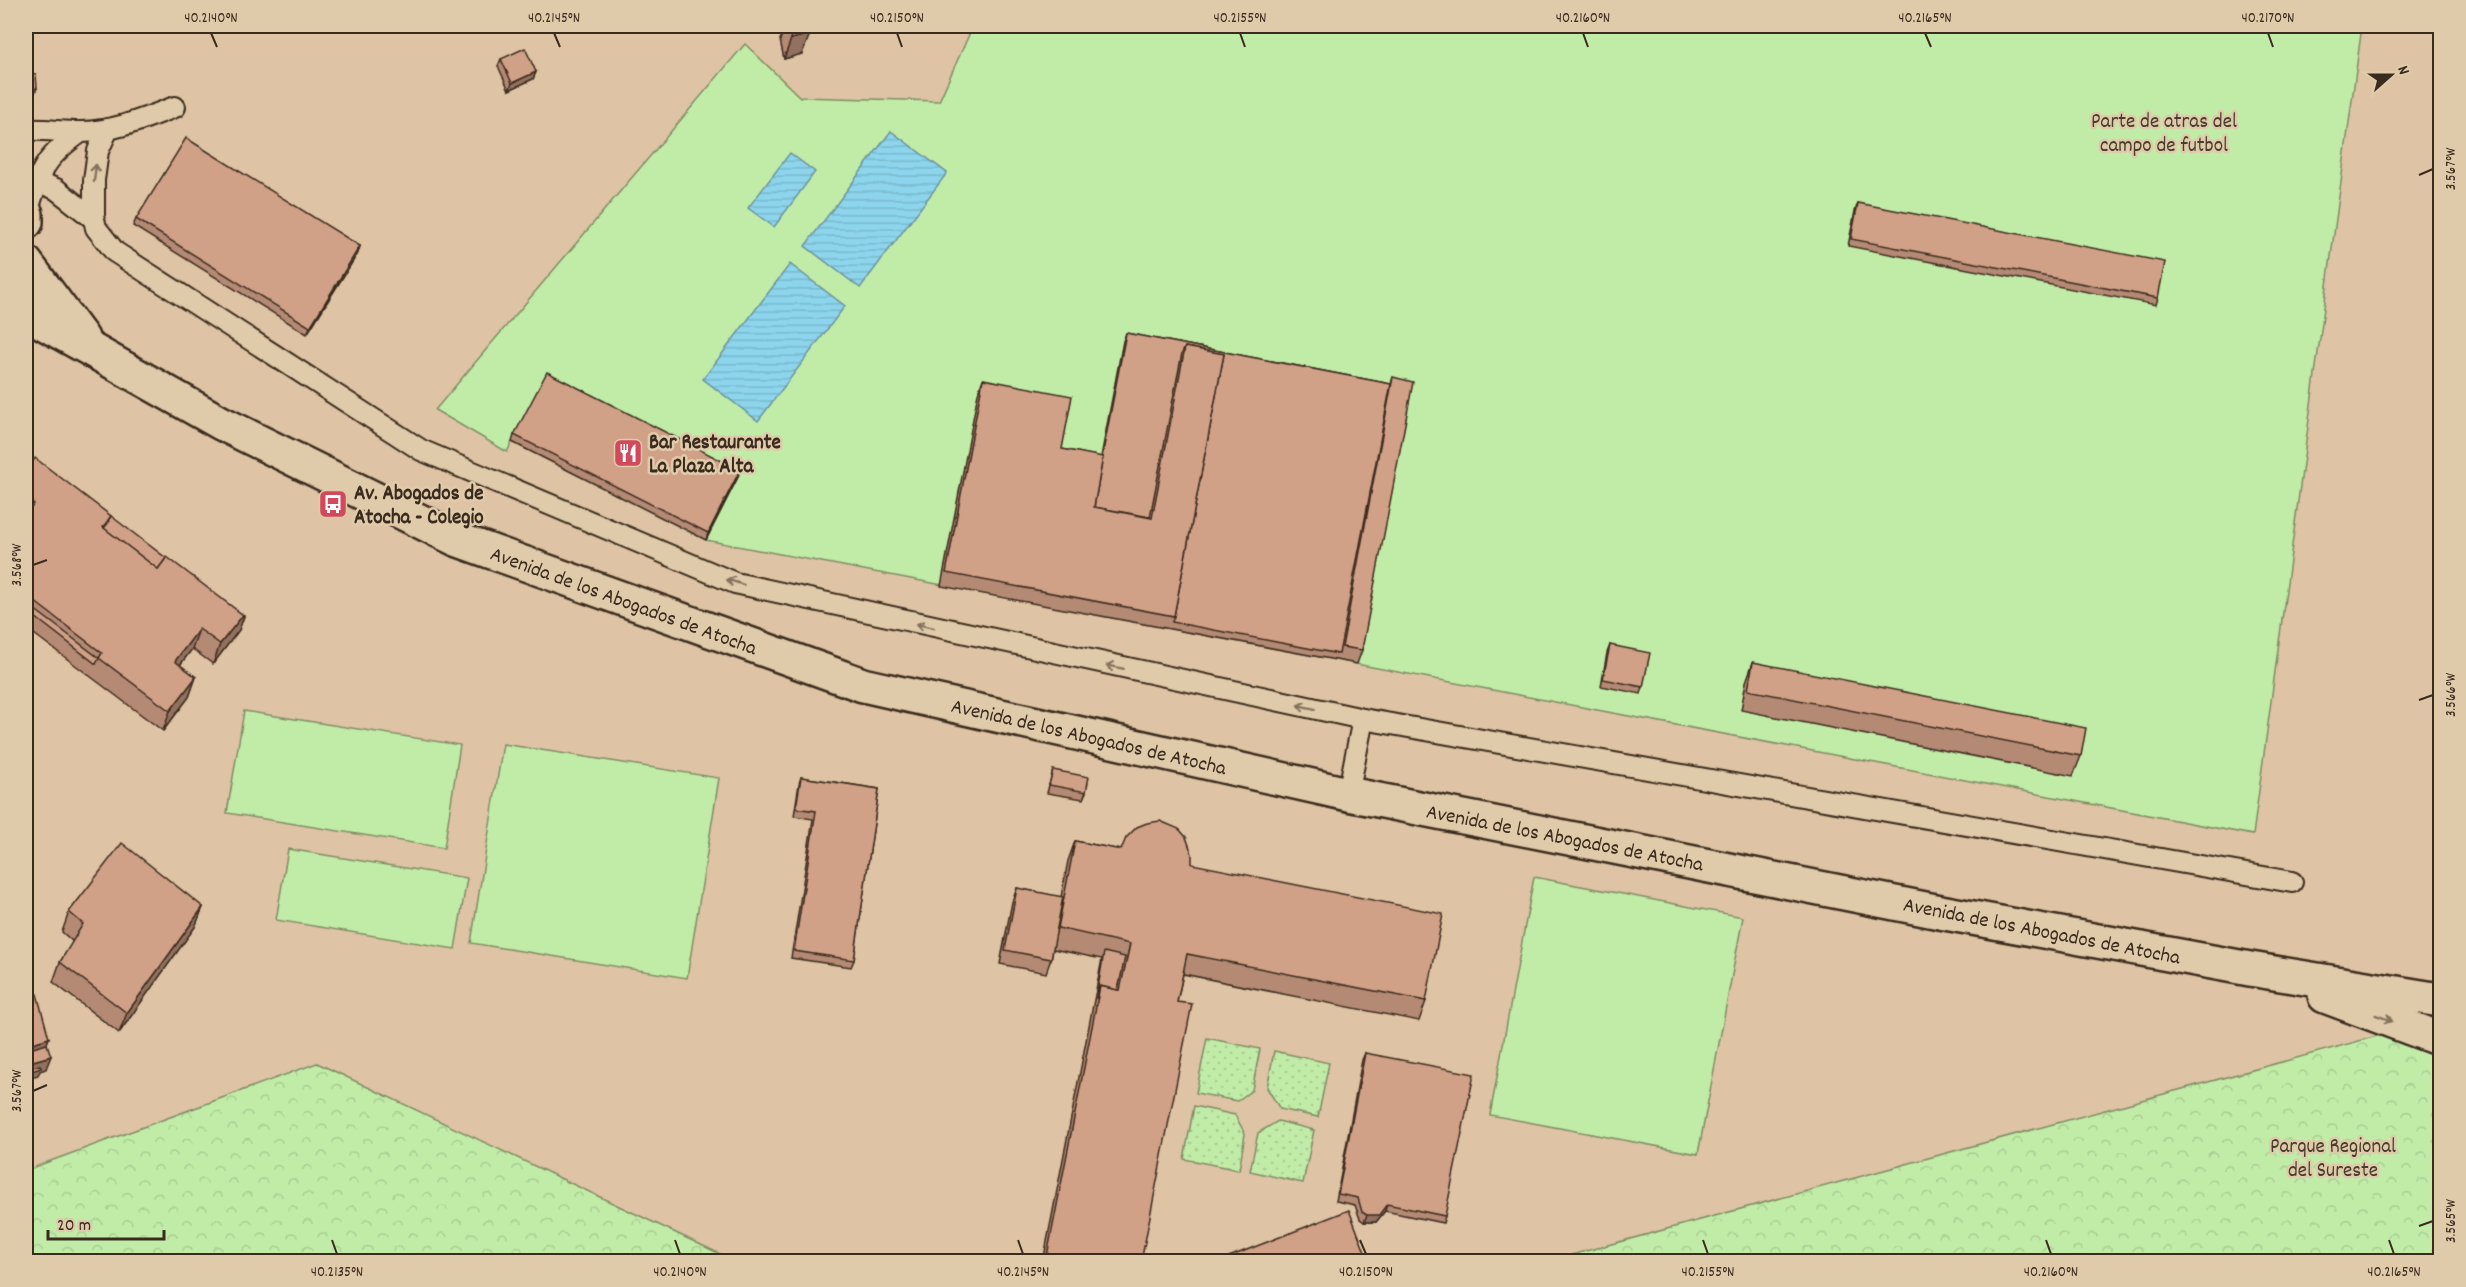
<svg xmlns="http://www.w3.org/2000/svg" width="2466" height="1287" font-family="Dekko,sans-serif">
	<defs>
		<pattern id="grass-dots" width="8" height="8" patternUnits="userSpaceOnUse" patternTransform="scale(1.5)"><rect width="8" height="8" fill="#c1eca8"/><path d="M2 2h.1M6 6h.1" fill="none" stroke="#a7cb90" stroke-width="1.8" stroke-linecap="round"/></pattern>
		<pattern id="forest-crowns" width="20" height="18" patternUnits="userSpaceOnUse" patternTransform="scale(1.5)"><rect width="20" height="18" fill="#c1eca8"/><path d="M2 6a3 3 0 1 1 6 0M12 15a3 3 0 1 1 6 0" fill="none" stroke="#a7cb90"/></pattern>
		<pattern id="water-rules" width="6" height="5" patternUnits="userSpaceOnUse" patternTransform="scale(1.5)"><rect width="6" height="5" fill="#8cd5ed"/><path d="M0 2.5h6" fill="none" stroke="#7ab7cb"/></pattern>
	</defs>
	<rect width="100%" height="100%" fill="#dec4a4"/>
	<filter id="ink" filterUnits="userSpaceOnUse"><feTurbulence type="fractalNoise" baseFrequency=".0167" numOctaves="2"/><feDisplacementMap in="SourceGraphic" scale="12" xChannelSelector="R" yChannelSelector="G"/><feConvolveMatrix kernelMatrix="1 2 1 2 8 2 1 2 1" color-interpolation-filters="sRGB"/></filter>
	<g filter="url(#ink)">
		<!-- grass -->
		<g fill="url(#grass-dots)" stroke="#7e8b63" stroke-width="1.5">
			<path d="M1207 1038 1260 1049 1252 1090 1237 1101 1196 1093Z"/>
			<path d="M1274 1051 1329 1063 1318 1117 1280 1109 1267 1088Z"/>
			<path d="M1194 1106 1235 1115 1245 1134 1239 1170 1184 1159Z"/>
			<path d="M1278 1121 1314 1130 1303 1183 1250 1171 1258 1133Z"/>
		</g>
		<!-- forest -->
		<g fill="url(#forest-crowns)" stroke="#7e8b63" stroke-width="1.5">
			<path d="M2440 1019V1261H1549Z"/>
			<path d="M317 1063 735 1261H26V1170Z"/>
		</g>
		<!-- pitch -->
		<g fill="#c1eca8" stroke="#7e8b63" stroke-width="1.5">
			<path d="M973 26H2362L2253 835 706 540 512 442 507 452 435 410 745 44 800 97 939 101Z"/>
			<path d="M244 711 460 745 444 848 227 813Z"/>
			<path d="M503 744 719 778 687 978 471 943Z"/>
			<path d="M288 849 467 878 455 949 276 920Z"/>
			<path d="M1534 877 1743 917 1698 1154 1490 1115Z"/>
		</g>
		<!-- water -->
		<g fill="url(#water-rules)" stroke="#6c919a" stroke-width="1.5">
			<path d="M891 131 947 173 860 288 805 246Z"/>
			<path d="M790 153 815 172 774 227 748 208Z"/>
			<path d="M790 264 845 306 758 421 703 379Z"/>
		</g>
		<g fill="none" stroke-linecap="round" stroke-linejoin="round">
			<!-- lane casing -->
			<g stroke="#3b2a1e" stroke-width="24">
				<g id="lane">
					<path d="M108 129 98 151 94 180V219L96 228 115 252 421 450 735 583 1363 719 2292 882"/>
					<path d="M26 130C44 129 62 132 81 132 113 132 146 118 175 107"/>
					<path d="M26 177 56 189 94 219"/>
					<path d="M26 216C40 172 42 159 81 132"/>
					<path d="M1348 794 1363 719"/>
				</g>
			</g>
			<!-- secondary casing -->
			<g stroke="#3b2a1e" stroke-width="38">
				<g id="secondary">
					<path d="M26 214V222"/>
					<path d="M26 263 82 338"/>
					<path d="M26 313 221 423 456 539 863 685 1348 794 1940 912 2250 969 2440 1000"/>
					<path d="M2325 996 2440 1039"/>
				</g>
			</g>
			<!-- lane -->
			<use href="#lane" stroke="#dfcbaa" stroke-width="20"/>
			<!-- secondary -->
			<use href="#secondary" stroke="#dfcbaa" stroke-width="33"/>
		</g>
		<!-- wall -->
		<g fill="#b48a74" stroke="#3b2a1e" stroke-width="1.5">
			<path d="M785 26H808L802 54 784 59 780 40Z"/>
			<path d="M501 59 536 72 533 79 509 90 498 66Z"/>
			<path d="M1858 203 2158 298 2156 305 1848 246 1855 211Z"/>
			<path d="M136 219 360 246 358 253 307 334 133 226Z"/>
			<path d="M1126 333 1391 384 1393 377 1362 650 1357 664 941 586 978 393 983 379 1062 449 1101 457 1123 341Z"/>
			<path d="M514 435 738 477 706 540 512 442Z"/>
			<path d="M26 471 244 616 239 630 213 664 192 649 180 665 196 677 189 697 163 731 26 628Z"/>
			<path d="M1610 645 1643 687 1641 694 1601 686 1607 653Z"/>
			<path d="M1753 662 2081 756 2073 776 1741 710 1746 682Z"/>
			<path d="M1053 770 1086 792 1083 799 1047 793Z"/>
			<path d="M801 777 879 789 854 960 851 967 791 958 813 819 794 816 799 784Z"/>
			<path d="M1075 841 1192 864 1426 1001 1419 1021 1183 974 1177 1002 1141 1262H1043L1102 959 1053 949 1051 959 1046 973 1000 964 1012 902 1017 888 1061 897 1068 861Z"/>
			<path d="M203 907 195 927 119 1033 53 982 60 962 73 942 62 932 69 912Z"/>
			<path d="M1365 1053 1445 1216 1443 1223 1385 1211 1376 1222H1364L1360 1219 1355 1205 1336 1201 1362 1060Z"/>
		</g>
		<!-- shaded-wall -->
		<g fill="#92715e" stroke="#3b2a1e" stroke-width="1.5">
			<path d="M810 34 802 54 784 59 791 39Z"/>
			<path d="M536 72 533 79 509 90 512 83Z"/>
			<path d="M37 88 34 95 26 96V89Z"/>
			<path d="M360 246 358 253 307 334 310 327Z"/>
			<path d="M740 470 738 477 706 540 708 533Z"/>
			<path d="M243 615 244 616 239 630 213 664 220 644Z"/>
			<path d="M199 629 192 649 168 681 175 661Z"/>
			<path d="M196 677 189 697 163 731 170 711Z"/>
			<path d="M203 907 195 927 119 1033 127 1013Z"/>
			<path d="M49 1038 42 1058 26 1063V1045Z"/>
			<path d="M51 1056 46 1069 40 1071 38 1075 26 1079V1063Z"/>
			<path d="M1387 1204 1385 1211 1376 1222H1364L1367 1215Z"/>
		</g>
		<!-- building -->
		<g fill="#d1a187" stroke="#3b2a1e" stroke-width="1.5">
			<path d="M788 26H808L810 34 791 39Z"/>
			<path d="M525 48 536 72 512 83 501 59Z"/>
			<path d="M36 74 37 88 26 89V75Z"/>
			<path d="M186 138 360 246 310 327 136 219Z"/>
			<path d="M1858 203 2165 262 2158 298 1851 239Z"/>
			<path d="M1126 333 1391 384 1339 654 1172 622 1174 616 1224 354 1185 347 1182 353 1150 517 1094 507 1103 457H1102Z"/>
			<path d="M1185 347 1224 354 1174 616 946 573 983 379 1072 396 1062 449 1103 457 1094 507 1152 518Z"/>
			<path d="M547 372 740 470 708 533 514 435Z"/>
			<path d="M1393 377 1413 382 1362 650 1342 647Z"/>
			<path d="M35 458 111 516 103 527 158 569 167 557 243 615 220 644 199 629 175 661 196 677 170 711 99 658 102 653 26 595V515L34 504 26 498V471Z"/>
			<path d="M111 516 166 558 158 569 104 528 109 522 108 521Z"/>
			<path d="M26 603 99 658 96 664 26 610Z"/>
			<path d="M1610 645 1650 653 1643 687 1603 679Z"/>
			<path d="M1753 662 2086 728 2081 756 1748 690Z"/>
			<path d="M1053 770 1089 777 1086 792 1049 785Z"/>
			<path d="M801 777 879 789 854 960 794 951 816 811 796 808Z"/>
			<path d="M1160 821 1179 829 1186 837 1192 854V864L1443 914 1426 1001 1187 954 1177 1002 1192 1004 1141 1262 1046 1261 1100 986 1120 990 1130 944 1058 928 1075 841 1121 850 1126 838 1137 827 1147 823Z"/>
			<path d="M122 843 203 907 127 1013 60 962 83 924 69 912Z"/>
			<path d="M1017 888 1063 897 1051 959 1005 950Z"/>
			<path d="M1104 952 1125 957 1118 990 1100 986 1096 999Z"/>
			<path d="M29 984 33 995 26 998V985Z"/>
			<path d="M37 994 49 1038 26 1045V998Z"/>
			<path d="M47 1044 51 1056 26 1063V1050Z"/>
			<path d="M1365 1053 1474 1074 1445 1216 1387 1204 1379 1215H1367L1362 1212 1358 1198 1338 1194Z"/>
			<path d="M40 1065 41 1068 26 1073V1069Z"/>
			<path d="M1349 1210 1368 1260 1365 1262H1216Z"/>
		</g>
		<!-- one-way arrows -->
		<defs><path id="oneway-shaft" d="M-6 0H5M1.5-3L5.5 0L1.5 3" fill="none" stroke-width="1.6" stroke-linecap="round" stroke-linejoin="round" transform="scale(1.5)"/></defs>
		<g stroke="#85725d">
			<use href="#oneway-shaft" transform="translate(95 173) rotate(-83)"/>
			<use href="#oneway-shaft" transform="translate(735 582) rotate(-162)"/>
			<use href="#oneway-shaft" transform="translate(925 626) rotate(-168)"/>
			<use href="#oneway-shaft" transform="translate(1115 667) rotate(-168)"/>
			<use href="#oneway-shaft" transform="translate(1306 707) rotate(-168)"/>
			<use href="#oneway-shaft" transform="translate(2384 1018) rotate(20)"/>
		</g>
	</g>
	<!-- ticks -->
	<path fill="none" stroke="#3b2a1e" stroke-width="2" d="M211 33 217 47M554 33 560 47M897 33 902 47M1240 33 1245 47M1583 33 1588 47M1925 33 1931 47M2268 33 2273 47M2419 175 2433 169M33 565 47 560M2419 700 2433 695M33 1091 47 1085M2419 1226 2433 1221M332 1240 337 1254M675 1240 680 1254M1018 1240 1023 1254M1360 1240 1366 1254M1703 1240 1708 1254M2046 1240 2051 1254M2389 1240 2394 1254"/>
	<!-- icons -->
	<defs>
		<g id="restaurant-square" transform="scale(1.5)"><rect x="-9" y="-9" width="18" height="18" rx="4" fill="#d1495b" stroke="#dfcbaa"/><path d="M-5-6h1v4h1v-4h1v4h1v-4h1v5L-1.5 .5V6h-2V.5L-5-1ZM5-6V6H3V1.5H1.5Q1.5-4 5-6Z" fill="#fff"/></g>
		<g id="bus-square" transform="scale(1.5)"><rect x="-9" y="-9" width="18" height="18" rx="4" fill="#d1495b" stroke="#dfcbaa"/><path d="M-5-6H5V4H4V6H2V4H-2V6H-4V4H-5ZM-3.5-4V0h7V-4ZM-3.5 1.2v1.5H-2V1.2ZM2 1.2v1.5H3.5V1.2Z" fill="#fff"/></g>
	</defs>
	<g fill-rule="evenodd">
		<use href="#restaurant-square" x="628" y="453"/>
		<use href="#bus-square" x="333" y="504"/>
	</g>
	<g text-anchor="middle" stroke-width="5" stroke-linejoin="round" paint-order="stroke">
		<!-- park labels -->
		<g font-size="21" fill="#483d2c" stroke="#dfcbaa">
			<text x="2164" y="127">Parte de atras del<tspan x="2164" dy="24">campo de futbol</tspan></text>
			<text x="2333" y="1152">Parque Regional<tspan x="2333" dy="24">del Sureste</tspan></text>
		</g>
		<!-- poi labels -->
		<g font-size="21" font-weight="bold" fill="#3b2a1e" stroke="#dfcbaa" text-anchor="start">
			<text x="649" y="448">Bar Restaurante<tspan x="649" dy="24">La Plaza Alta</tspan></text>
			<text x="354" y="499">Av. Abogados de<tspan x="354" dy="24">Atocha - Colegio</tspan></text>
		</g>
		<!-- street labels -->
		<g font-size="21" fill="#3b2a1e" stroke="#dfcbaa">
			<text transform="translate(624 600) rotate(20)" y="7">Avenida de los Abogados de Atocha</text>
			<text transform="translate(1089 736) rotate(13)" y="7">Avenida de los Abogados de Atocha</text>
			<text transform="translate(1565 837) rotate(11)" y="7">Avenida de los Abogados de Atocha</text>
			<text transform="translate(2042 930) rotate(11)" y="7">Avenida de los Abogados de Atocha</text>
		</g>
	</g>
	<!-- margin -->
	<rect width="2466" height="1287" fill="none" stroke="#dfcbaa" stroke-width="66"/>
	<!-- north arrow -->
	<g transform="translate(2391 75) rotate(69)" stroke="#dfcbaa" stroke-width="4.5" paint-order="stroke">
	<path d="M0-4.5L10 22L0 15L-10 22Z" fill="#3b2a1e"/>
	<text y="-9" font-size="16" font-weight="bold" text-anchor="middle" fill="#3b2a1e">N</text>
	</g>
	<!-- scale -->
	<path d="M48 1230v9h116v-9" fill="none" stroke="#3b2a1e" stroke-width="3"/>
	<text x="57" y="1230" font-size="18" fill="#3b2a1e" stroke="#dfcbaa" stroke-width="4.5" paint-order="stroke">20 m</text>
	<rect x="33" y="33" width="2400" height="1221" fill="none" stroke="#3b2a1e" stroke-width="2"/>
	<g font-size="15" text-anchor="middle" fill="#3b2a1e">
		<text x="211" y="22">40.2140°N</text>
		<text x="554" y="22">40.2145°N</text>
		<text x="897" y="22">40.2150°N</text>
		<text x="1240" y="22">40.2155°N</text>
		<text x="1583" y="22">40.2160°N</text>
		<text x="1925" y="22">40.2165°N</text>
		<text x="2268" y="22">40.2170°N</text>
		<text transform="translate(2450 169) rotate(-90)" y="5">3.567°W</text>
		<text transform="translate(16 565) rotate(-90)" y="5">3.568°W</text>
		<text transform="translate(2450 695) rotate(-90)" y="5">3.566°W</text>
		<text transform="translate(16 1091) rotate(-90)" y="5">3.567°W</text>
		<text transform="translate(2450 1221) rotate(-90)" y="5">3.565°W</text>
		<text x="337" y="1276">40.2135°N</text>
		<text x="680" y="1276">40.2140°N</text>
		<text x="1023" y="1276">40.2145°N</text>
		<text x="1366" y="1276">40.2150°N</text>
		<text x="1708" y="1276">40.2155°N</text>
		<text x="2051" y="1276">40.2160°N</text>
		<text x="2394" y="1276">40.2165°N</text>
	</g>
</svg>
